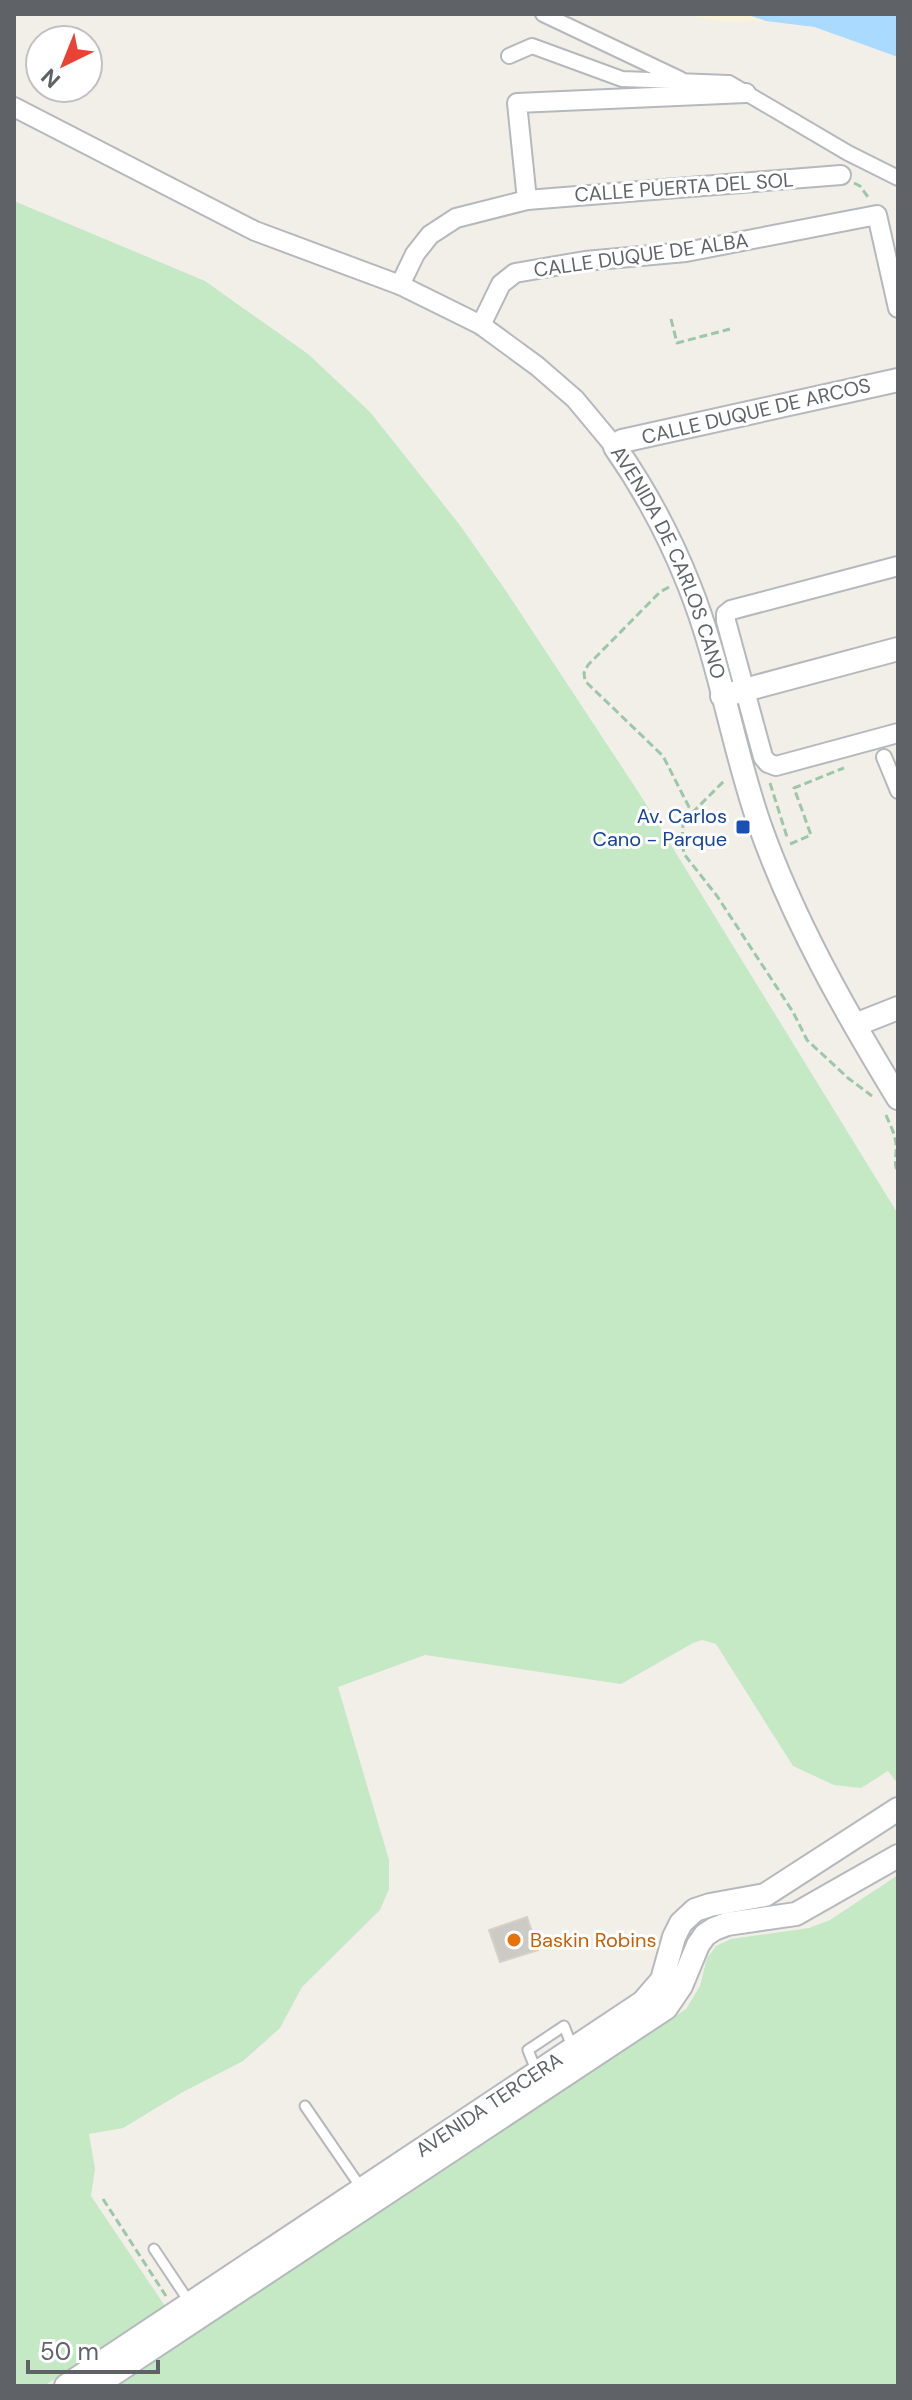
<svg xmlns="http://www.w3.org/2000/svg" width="912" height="2400" font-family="'DM Sans',sans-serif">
	<rect width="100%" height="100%" fill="#f1efe8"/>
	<!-- green -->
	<g fill="#c5e8c5">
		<path d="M14 201 205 281 308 354 370 412 459 524 506 591 639 793 898 1214V1784L888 1771 861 1788 834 1785 793 1766 716 1644 702 1640 693 1643 621 1684 425 1655 338 1687 389 1860V1889L380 1910 302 1987 280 2028 243 2061 181 2093 123 2128 89 2134 95 2169 91 2196 165 2306 44 2386H14Z"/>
		<path d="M898 1875V2386H118L686 2009 700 1986 707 1958 716 1946 731 1939 809 1928 830 1920Z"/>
	</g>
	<!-- sand -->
	<path fill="#fbf3d9" d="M679 14H745L766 21H720Z"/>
	<!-- water -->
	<path fill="#aadaff" d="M745 14H898V57L814 27 766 21Z"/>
	<!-- pier -->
	<path fill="#f1efe8" d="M754 21 814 27 869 47 891 59 813 30 765 25Z"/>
	<!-- building -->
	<path fill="#cccac5" stroke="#d6d1c6" stroke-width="2" d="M527 1917 538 1950 500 1962 489 1930Z"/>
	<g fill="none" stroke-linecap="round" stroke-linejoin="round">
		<!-- service casing -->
		<g stroke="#b5b8bc" stroke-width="13">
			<g id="service">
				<path d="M536 2070 528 2050 564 2026 573 2049"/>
				<path d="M305 2106 362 2189"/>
				<path d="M154 2249 190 2303"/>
			</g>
		</g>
		<!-- pedestrian casing -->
		<g stroke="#b5b8bc" stroke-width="18">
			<g id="pedestrian">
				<path d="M543 14 680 79"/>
				<path d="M509 56 532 46 622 79 729 83 848 153 898 178"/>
				<path d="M884 757 898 791"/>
			</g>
		</g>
		<!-- minor casing -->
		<g stroke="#b5b8bc" stroke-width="22">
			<g id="minor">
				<path d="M14 107 255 231 400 285 481 325 537 366 575 399 615 447"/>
				<path d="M527 200 517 103 746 93"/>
				<path d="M400 285 415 254 430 235 456 218 527 200 841 175"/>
				<path d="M481 325 501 284 515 273 585 261 686 252 877 215 898 308"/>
				<path d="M898 566 731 610 726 614V621L763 757 768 763 776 766 898 733"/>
			</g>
		</g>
		<!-- tertiary casing -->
		<g stroke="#b5b8bc" stroke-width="26">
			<g id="tertiary">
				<path id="s1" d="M898 380 622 441 615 447C645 490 670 537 689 585 720 662 732 745 759 823 793 920 845 1011 898 1098"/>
				<path d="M722 696 898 649"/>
				<path d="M855 1025 898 1008"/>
				<path id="s2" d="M66 2386 643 2002 662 1980 674 1937 681 1923 695 1910 710 1905 765 1895 898 1809"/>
				<path d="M95 2386 666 2008 681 1986 698 1945 705 1935 714 1929 727 1924 796 1914 898 1856"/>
			</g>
		</g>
		<!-- path -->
		<g stroke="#9cc7a9" stroke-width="3" stroke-dasharray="8 4" stroke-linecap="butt">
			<path d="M854 183 860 186 868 197"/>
			<path d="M671 319 677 343 730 329"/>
			<path d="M669 587 660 592 588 665 584 673 585 681 663 756 692 813 683 825 682 842 684 854 717 896 793 1012 807 1040 848 1078 872 1096"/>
			<path d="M770 783 787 837"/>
			<path d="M692 813 726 779"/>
			<path d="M790 844 811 835 794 788 844 768"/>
			<path d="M886 1115C890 1125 896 1135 896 1146 897 1156 893 1163 898 1172"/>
			<path d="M103 2199 166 2296"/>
		</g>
		<!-- service -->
		<use href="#service" stroke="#fff" stroke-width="9"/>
		<!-- pedestrian -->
		<use href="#pedestrian" stroke="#fff" stroke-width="14"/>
		<!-- minor -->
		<use href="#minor" stroke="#fff" stroke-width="18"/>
		<!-- tertiary -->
		<use href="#tertiary" stroke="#fff" stroke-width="22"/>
	</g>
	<!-- markers -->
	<rect fill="#1a4fb4" stroke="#fff" stroke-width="3" x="735" y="819" width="16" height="16" rx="4"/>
	<circle fill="#e8710a" stroke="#fff" stroke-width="3" cx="514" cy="1940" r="8"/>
	<g text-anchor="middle" stroke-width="6" stroke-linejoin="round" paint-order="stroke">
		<!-- street labels -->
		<g font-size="20" fill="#5f6368" stroke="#fff">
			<text transform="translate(684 187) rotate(-4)" y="7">CALLE PUERTA DEL SOL</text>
			<text transform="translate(641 255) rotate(-8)" y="7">CALLE DUQUE DE ALBA</text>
			<text transform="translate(756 411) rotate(-13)" y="7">CALLE DUQUE DE ARCOS</text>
			<text dy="7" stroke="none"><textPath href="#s1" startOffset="420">AVENIDA DE CARLOS CANO</textPath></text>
			<text dy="7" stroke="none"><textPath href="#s2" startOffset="508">AVENIDA TERCERA</textPath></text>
		</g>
		<!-- transit labels -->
		<g font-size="20" fill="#164399" stroke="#fff" text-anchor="end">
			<text x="727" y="823">Av. Carlos<tspan x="727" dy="23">Cano - Parque</tspan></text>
		</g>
		<!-- food labels -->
		<g font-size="20" fill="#c56008" stroke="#fff" text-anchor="start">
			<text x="530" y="1947">Baskin Robins</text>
		</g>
	</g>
	<!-- border -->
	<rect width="912" height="2400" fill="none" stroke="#5f6368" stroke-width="32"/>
	<!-- north arrow -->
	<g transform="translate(64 64) rotate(223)"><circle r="38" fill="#ffffff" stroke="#bfc1c3" stroke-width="2"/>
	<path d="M0-6L14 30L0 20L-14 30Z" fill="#ea4335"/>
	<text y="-12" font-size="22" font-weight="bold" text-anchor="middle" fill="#5f6368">N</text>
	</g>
	<!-- scale -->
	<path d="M28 2360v12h130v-12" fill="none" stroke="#5f6368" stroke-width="4"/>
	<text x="40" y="2360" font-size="24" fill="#5f6368" stroke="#ffffff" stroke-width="6" paint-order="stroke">50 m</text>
</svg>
